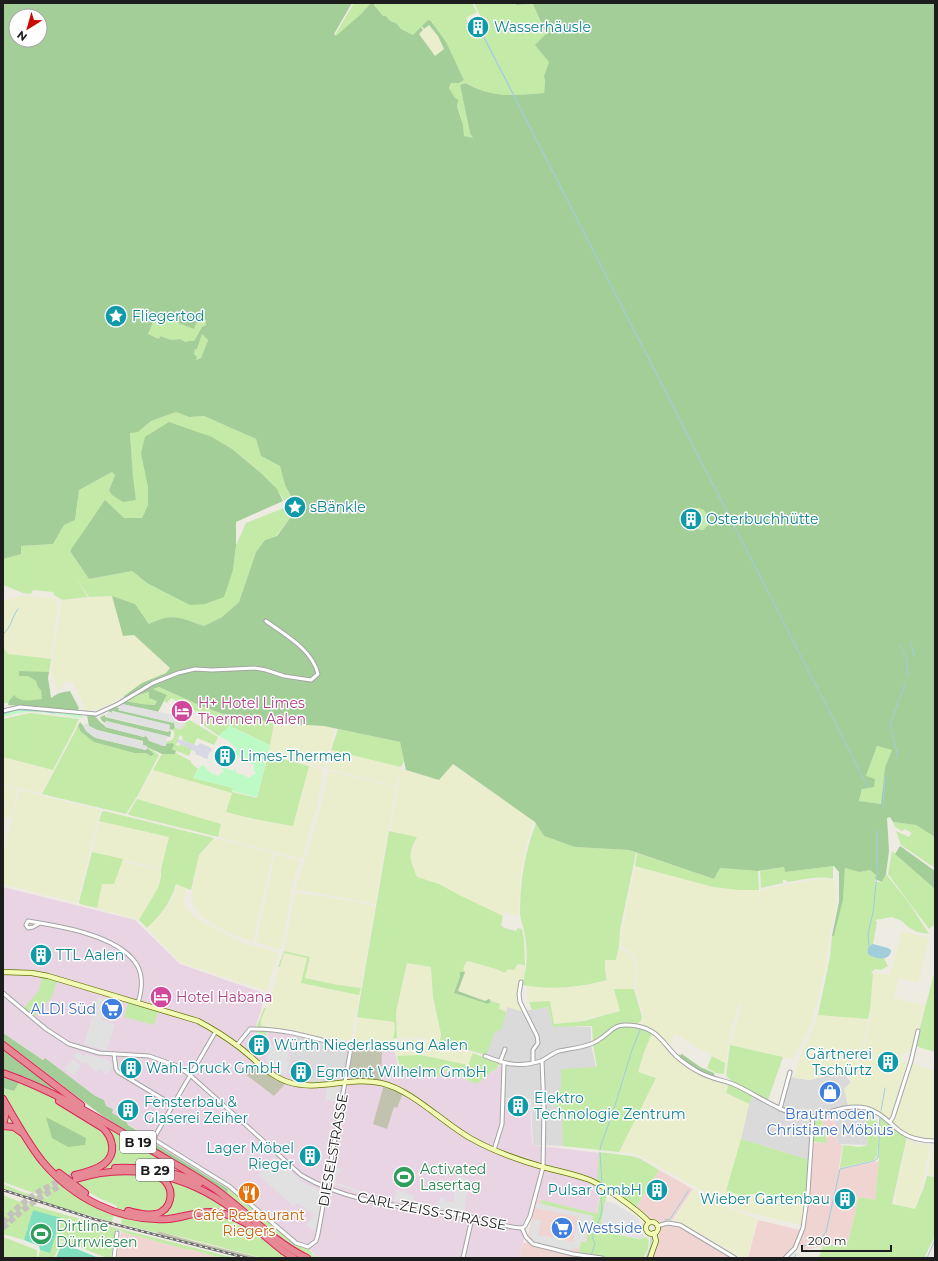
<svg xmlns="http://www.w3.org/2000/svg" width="938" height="1261" font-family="Montserrat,sans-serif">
	<rect width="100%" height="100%" fill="#eeebe3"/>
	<!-- residential -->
	<g fill="#dbdada">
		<path d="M518 964 525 966 519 994 524 1011 548 1007 553 1026 591 1027V1044L596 1068 563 1146 533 1145 531 1099 505 1098 506 1072 502 1064 485 1057 500 1004 489 999Z"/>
		<path d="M294 1034 349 1049 344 1081 305 1084 289 1061Z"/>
		<path d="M842 1072 851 1082 864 1108 868 1145 838 1144 833 1110 813 1116 810 1160 741 1139 749 1104 753 1095 780 1108 789 1077 809 1080Z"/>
	</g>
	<!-- commercial -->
	<g fill="#f0d4d1">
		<path d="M832 1111 838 1144 842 1145 839 1169 879 1161 875 1200 859 1197 848 1241 803 1250 799 1244 804 1227 813 1143H826L821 1115Z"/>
		<path d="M659 1170 693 1189 671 1222 661 1223 657 1220H652L636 1208Z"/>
		<path d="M537 1199 597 1214 587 1258H519L523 1243H526Z"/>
		<path d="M758 1220 800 1230 794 1246 787 1256 788 1258H748Z"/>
		<path d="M669 1224 680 1227 732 1258H652L658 1243V1237L661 1229 663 1225Z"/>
		<path d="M121 1232 188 1250 189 1249 220 1258H117Z"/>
	</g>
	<!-- industrial -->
	<path fill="#e8d4e3" d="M3 887 135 920 180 964 266 994 256 1026 257 1034 267 1038 268 1030 294 1034 289 1061 309 1065 305 1084 345 1081 352 1050 381 1047 393 1045 400 1073H416L440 1077 443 1070 477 1084 502 1064V1099L530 1100 532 1145 600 1153 598 1181 600 1188 597 1214 534 1198 519 1258H319L315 1256 308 1247 296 1243 229 1186 228 1189 152 1142 147 1137 128 1124 126 1121 111 1113 106 1106 104 1100 95 1096 44 1059V1060L3 1033Z"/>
	<!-- construction -->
	<g fill="#c2c3ae">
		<path d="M382 1049 381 1080 348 1078 353 1052Z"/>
		<path d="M254 1063 275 1080 285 1084 274 1096 245 1074Z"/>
		<path d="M384 1085 403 1093 397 1108 394 1107 387 1129 373 1124Z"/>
		<path d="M158 1231 196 1242 261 1258H251L233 1254 157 1234Z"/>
	</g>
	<!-- farmland -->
	<g fill="#eaeecd">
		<path d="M429 25 438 36 444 49 435 56 419 34Z"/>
		<path d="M21 596 53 598 56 600 58 605 51 659 7 654 3 647V601Z"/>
		<path d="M112 596 123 636 134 635 170 668 166 673 142 683 124 696 101 709 84 711 83 704 73 682 66 681 60 689 56 692 54 677H52V661L62 600Z"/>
		<path d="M289 724 324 726 335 728 325 768 268 754 274 725Z"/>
		<path d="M331 750 401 767 396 786 328 769Z"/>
		<path d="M3 757 53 770 42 792 40 793 3 784Z"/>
		<path d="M452 764 534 821 526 846 521 869 518 916 506 912 503 916 461 896 439 884 417 877 410 859 411 853 417 837 390 831 401 769 439 780Z"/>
		<path d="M309 766 323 769 317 807 302 859 218 837 221 824 137 799 153 770 232 793 226 812 254 819 293 826Z"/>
		<path d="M328 771 396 787 375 904 301 890 295 891 316 823 325 790Z"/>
		<path d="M3 785 18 789 11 819 3 817Z"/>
		<path d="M20 790 100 810 77 903 3 884V853Z"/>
		<path d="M99 821 169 837 161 869 92 852Z"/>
		<path d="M215 838 273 853 253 942 228 933 202 917 194 907 192 895 197 863 199 856Z"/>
		<path d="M275 854 301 861 294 878 283 940 280 950 256 942Z"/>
		<path d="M122 861 161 870 158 888 139 920 97 908 102 883 114 884Z"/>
		<path d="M635 866 713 887 739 890H759V935L760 890 817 879H826L835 881 836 907 830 933 826 963 820 990 810 1027 793 1059 730 1045 742 1004 740 1003 731 1030 725 1063 700 1049 675 1033 671 1045 659 1034 641 1025 644 1016 636 990V960L634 955 621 945 620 942Z"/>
		<path d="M177 884 186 888 184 903 186 908 196 918 243 943 278 952 267 991 184 964 178 960 147 928 169 904 174 895Z"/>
		<path d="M295 893 323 896 375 906 361 988 338 985 305 978 310 957 284 951Z"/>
		<path d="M902 931 929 938 918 983 899 978 894 998 924 1005 911 1054 903 1052 901 1060 909 1063 892 1117 890 1118 876 1110 862 1106H848L844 1089 851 1082V1076H855L862 1056 870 1019 871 990 873 974 874 972 890 975Z"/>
		<path d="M619 948 630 954 633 958 635 965 634 989H614L621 1011 584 1020 554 1024 550 1001 529 1002 526 986 561 988 584 986 607 980 609 983 605 971V960H616Z"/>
		<path d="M284 953 307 958 301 983 359 995 351 1040 345 1039V1041L284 1029 261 1026V1020L274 987Z"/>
		<path d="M468 961 496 969 505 973 508 969 518 964 525 966 518 996 523 1012 508 1007 506 1012 499 1009 500 1004 489 999 485 1001 458 991 464 972 463 969 466 962Z"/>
		<path d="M408 963 431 967 433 997 440 1034V1042L419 1038H397L396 1012Z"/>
		<path d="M818 1015 868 1019 863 1046 855 1071 851 1073 842 1072 809 1080 795 1078 799 1059 812 1031Z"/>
		<path d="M358 1017 394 1022 395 1027 393 1039 386 1044 376 1046 361 1047 353 1045Z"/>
		<path d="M652 1033 664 1042 675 1057 699 1074 729 1084 726 1094 749 1104 741 1139 726 1191 747 1197 752 1194 774 1196V1199L806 1203 801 1225 742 1211 727 1205 641 1156 630 1153 619 1152 656 1078 638 1072 644 1052Z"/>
		<path d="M409 1039 435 1043 451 1049 473 1053 468 1065 426 1056 418 1055 397 1056 394 1044 401 1040Z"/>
		<path d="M912 1063 935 1071V1140L913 1137 902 1131 892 1122Z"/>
		<path d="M907 1140 918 1144 930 1145 922 1185 914 1209 894 1205Z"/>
		<path d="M933 1144H935V1176L928 1174Z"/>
		<path d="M694 1189 722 1205 757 1219 747 1258H743L688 1227 674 1221Z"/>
	</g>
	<!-- grass -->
	<g fill="#c4eaa7" fill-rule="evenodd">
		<path d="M354 3H371L361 14 336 37 335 35Z"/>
		<path d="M376 3H472L477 12 466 18 476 37 486 33 487 29 474 3H515L516 5 533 4 546 35 549 62 544 76 545 81 544 93C516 95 491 99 467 83L460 85 470 133 474 139 464 136C463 121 457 101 449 88L451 83H459L464 80 460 71 432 21 427 23 413 35 401 29 396 23 390 21 386 16H383L374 5Z"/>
		<path d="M156 315 194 329 197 322 201 319 206 320V325L202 327 194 341 186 342 178 339 171 340 160 336 159 339 148 334Z"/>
		<path d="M202 333 208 340 201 358 195 360 194 354 195 349H197Z"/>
		<path d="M176 412 189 417 204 416 256 439 261 456 280 466 285 485 292 501 287 504C269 476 241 454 212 437L148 487V505L142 518H124L70 551 89 579 132 571 147 583 233 570 236 545 246 523 294 504 295 509 288 521 276 536 265 540 256 552 239 602 222 617 204 626C180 618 173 612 149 624L135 604 112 596 89 597 75 577 88 597 62 600 54 595 53 592 33 590 31 594 23 593 3 585V559L20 554 21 546 53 544 64 525 75 520 79 490 112 472 115 475 109 490 136 500 133 476 130 432H138L151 421Z"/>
		<path d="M698 508 704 510 710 520C704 539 691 526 681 518L688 509Z"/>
		<path d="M3 647 8 654 51 659 49 672H44V704L3 703Z"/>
		<path d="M159 687 199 705 228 716 274 722 270 745 230 726 219 736 203 725 207 717 171 698 167 703 164 701 167 695 153 689Z"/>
		<path d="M150 692 157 701 155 705 142 704 125 701C133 696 141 695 150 692Z"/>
		<path d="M30 713 79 719 73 732 53 770 3 757V719Z"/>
		<path d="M188 719 218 737 214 745 197 738 194 745 182 740 183 737 180 735 176 745 179 746 180 744 192 749 189 756 172 749 166 744 167 741H170C174 739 176 735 173 730L175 727 178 729 186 723 185 721H187Z"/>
		<path d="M78 726 81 732 87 737C103 742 136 757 151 751L147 748V746L159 755 138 795 126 814 42 794Z"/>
		<path d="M338 729 400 742 404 761 401 767 331 750Z"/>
		<path d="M877 746 892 750 885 767 881 804 859 801 866 776Z"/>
		<path d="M176 753 191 761V763L198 769 193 778 233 788 232 792 257 798 268 755 309 766 293 826 254 819 226 812 232 793 153 770 162 754H174Z"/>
		<path d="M137 799 221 824 218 837 129 815 128 814Z"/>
		<path d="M104 811 214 838 199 855 191 890 176 884C171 903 160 915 147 928L139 920 158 888 161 877V869L169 837 99 821 102 812Z"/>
		<path d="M893 822 916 825 935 837V868L901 845 896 831 909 837 912 833 905 829 902 831 895 827Z"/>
		<path d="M536 823 544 836 575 847 629 850 636 853 620 930 619 946 616 960H605V971L607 980C577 988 553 990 522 985 528 965 528 951 524 931 523 925 520 919 520 913 520 881 525 852 536 823Z"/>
		<path d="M389 831 417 837C407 855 410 859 417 877L439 884 461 896 503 916 501 925 504 928 516 931 518 928 522 929 524 940 525 965 518 964 514 970 508 969 505 973 496 969 468 961 466 962 463 969 465 972H460V976L454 993 488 1004 491 1001 500 1004 499 1009 506 1012 501 1030 495 1031 486 1055 440 1042 441 1034 433 997 431 967 407 963 396 1012 397 1038 393 1039 395 1028 394 1022 357 1017Z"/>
		<path d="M892 851 935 889V924L929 929 888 874Z"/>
		<path d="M92 852 123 859 114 884H102L97 908 80 904 79 902Z"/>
		<path d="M637 853 714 879 720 868 758 871 759 890H739L713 887 635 866Z"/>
		<path d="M833 866V879C818 875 802 880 787 882L786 880H783V883L761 888 760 871 784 867 785 872Z"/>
		<path d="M845 868 859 872 870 870 876 875 875 882H882L886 874 909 903 929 934 917 932 908 927 902 921 892 917 875 920 877 922 873 944 869 946 868 954 871 956 884 958 888 966 881 970 875 969 871 973 873 974 870 1010 868 1019 818 1015 830 957 832 936H834L843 899Z"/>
		<path d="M284 951 310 957 305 978 338 985 361 988 359 995 301 983 307 958 284 953 280 967H278Z"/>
		<path d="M935 970V1052L915 1046Z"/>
		<path d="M42 976 57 980 52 997 34 1017 24 1008 39 991Z"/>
		<path d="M614 989H634L642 1017 641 1021 635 1025C611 1021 611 1032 593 1043L592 1026 553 1027 548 1007 532 1010 529 1002 550 1001 554 1024 584 1021 620 1011Z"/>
		<path d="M129 1001 158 1011 154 1025 124 1017Z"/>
		<path d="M264 1008H266L261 1020V1026L268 1027 266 1037 257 1034V1026Z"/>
		<path d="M624 1025 640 1028 652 1033 644 1052 638 1072 656 1078 619 1152 563 1146 562 1107H555V1091L561 1090V1069L597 1067 593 1045C605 1038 610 1030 624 1025Z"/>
		<path d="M730 1045 783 1057 768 1100 733 1082 726 1076Z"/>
		<path d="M473 1053 498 1063 499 1066 477 1084 443 1070 440 1077 416 1073 401 1072 397 1056 418 1055 426 1056 468 1065Z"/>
		<path d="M712 1056 725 1063 724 1074 716 1073 707 1068Z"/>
		<path d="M23 1076 51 1089 54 1086 79 1106 194 1179 192 1186 211 1196 231 1212 227 1216C250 1224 268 1244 289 1258H263L158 1231 157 1233 121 1224 122 1219 113 1216 112 1222 49 1204 3 1188V1184L25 1193 51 1199 3 1182V1088L14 1091ZM76 1185 101 1199 117 1206 114 1213 98 1207Z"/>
		<path d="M729 1084 753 1095 749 1104 726 1093Z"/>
		<path d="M865 1113 873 1116 877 1122 878 1142 877 1155 874 1160 871 1161 840 1168 843 1145 859 1147 868 1145Z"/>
		<path d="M881 1115 907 1136 892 1204 915 1209 924 1187 927 1176 935 1177V1236L925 1256 928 1258H819L822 1247 848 1242 859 1197 875 1200 879 1161V1123Z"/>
		<path d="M817 1117 818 1118H821L827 1143 813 1142 814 1121Z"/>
		<path d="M741 1139 810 1160 807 1203 774 1199V1196L752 1194 747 1197 726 1191Z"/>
		<path d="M599 1152 631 1156 639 1158 659 1170 636 1207 597 1182Z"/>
		<path d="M229 1186 295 1243 308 1247 313 1255 319 1258H309L277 1238 225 1192 227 1193Z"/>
		<path d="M601 1190 607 1195 600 1229 598 1231 640 1239 645 1237 649 1240 648 1249 643 1258H612L594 1255 593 1258H584L585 1254 579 1252 581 1242H586L588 1234H590L593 1216 541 1204 542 1200 597 1214Z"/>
		<path d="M3 1195 18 1201 80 1219 235 1258C216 1258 207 1254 189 1249L188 1250 122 1232V1231L116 1230 111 1258H107L62 1240 54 1258H38L40 1250 50 1253 33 1210 24 1240 3 1234Z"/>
		<path d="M3 1237 37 1250V1258H6L3 1256Z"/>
	</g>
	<!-- forest -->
	<g fill="#a4ce97" fill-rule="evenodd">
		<path d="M3 3H352L334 34 336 36 361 14 371 3H376L374 5 383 16H386L390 21 396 23 401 29 413 35 421 27 423 30 419 34 435 56 444 49 438 36 429 25 424 29 422 26 428 20 431 21 446 42 464 80 459 83H451L449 88 455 98 458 100 457 106 463 125 464 136 473 138 470 133 460 85 466 83C492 99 516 95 544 93L545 81 544 76 549 62 535 45 546 34 533 4 516 5 515 3H935V837L916 825 893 822 890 817 887 818 889 851 886 874 882 882 875 879 876 875 870 870 859 872 845 868 843 900 834 936H832L839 902V872L834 866 785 872 784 867 758 871 720 868 714 879 629 850 575 847 544 836 535 822 453 764 439 780 406 770 400 742 324 726 289 724 228 716 199 705 159 687 153 689 167 695 158 712 122 704 121 703 125 701 142 704 155 705 157 701 149 698V692L125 699 124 696 142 683 166 673 170 668 134 635 123 636 112 596 135 604 149 624C173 612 181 618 204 626L222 617 239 602 256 552 265 540 277 536 288 521 295 509 293 501 285 485 280 466 261 456 256 439 204 416 189 417 176 412 151 421 138 432 130 433 133 476 136 500 123 502 112 495 109 490 115 475 112 472 79 490 75 520 64 525 53 544 21 546V554L3 559ZM16 16H40V40H16ZM156 315 194 329 197 322 201 319 206 320V325L202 327 194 341H189L186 342 179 339 171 340 160 336 159 339 148 334ZM202 334 208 340 201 358 196 360 197 357 194 354 195 349H197ZM698 508 704 510 710 520 708 525 703 530 697 529 682 518 688 509ZM877 746 892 750 885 767 881 804 859 801 862 789 874 787 875 779 866 776Z"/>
		<path d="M169 422 212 437 232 449 261 473 277 489 283 501 236 522V545L233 570 224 597 205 604 190 605 147 583 132 571 89 579 70 551 105 500 124 518H142L148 505V487L141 453 145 437Z"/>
		<path d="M19 671 49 672 48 678 51 697 52 698C56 693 64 692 70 691L79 708 77 712 42 707 8 705 9 701 14 695C21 703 32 700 42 699L41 690 38 687 36 681 28 676H19Z"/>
		<path d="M115 707 119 708V710L174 723 175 727 173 730 169 729 170 725 112 711V713L108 711Z"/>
		<path d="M87 715 95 716 100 722 105 726V727L144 737V736H146L166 746V744L173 743 174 745 172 749 176 751 175 754H162L143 745V741L97 730 89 726Z"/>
		<path d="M105 715V717L168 732 169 730 171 732 170 737 106 721 105 723 102 721 100 717Z"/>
		<path d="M80 722 91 735 96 738 146 750 147 748 154 754 151 756 146 753H135L94 742 81 732 78 726Z"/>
		<path d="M900 846 935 871V889L895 854Z"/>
		<path d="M460 972H465L458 991 485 1001 489 999 491 1001 488 1004 454 993 460 976Z"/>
		<path d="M3 1033 43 1060 45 1058 95 1096 104 1100 106 1106 113 1109 112 1113 126 1121 128 1125 147 1137 152 1142 228 1189 227 1193 104 1117 3 1040Z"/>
		<path d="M3 1049 54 1086 51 1089 23 1076 14 1091 3 1088Z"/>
		<path d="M682 1054 700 1067 714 1073 715 1078 701 1073 678 1056Z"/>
		<path d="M46 1117 86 1138 85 1145 68 1147 52 1138Z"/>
	</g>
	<!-- park -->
	<g fill="#befac6">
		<path d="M20 708 81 715 82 718C57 715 28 706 3 718V713Z"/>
		<path d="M229 726 270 745 257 797 232 791 233 788 193 778 199 768 203 765 212 774 214 773 217 776 224 771 222 769 223 767 233 771 234 769 236 770 235 772 250 778 252 775H255V772L254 771V765L242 760 234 752 237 749 229 741 219 736Z"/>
	</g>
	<!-- pitch -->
	<g fill="#7fdfbf">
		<path d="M33 1210 61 1218 50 1253 40 1250 39 1246 24 1240Z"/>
		<path d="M62 1243 99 1258H56Z"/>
	</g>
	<!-- parking -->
	<g fill="#e1e1e1">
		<path d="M122 704 174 715 185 721V726L181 729H178L174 723 118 710Z"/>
		<path d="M112 711 170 725 169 732 105 716 109 712 112 713Z"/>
		<path d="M106 721 167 736 166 746H163L149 741 146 736 144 737 105 727Z"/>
		<path d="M87 723 89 726 97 730 143 742V745L147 746 146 750 96 738 87 732 84 728 83 725Z"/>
		<path d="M98 997 107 999 101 1020 115 1024 107 1051 84 1044Z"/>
		<path d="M269 1045 289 1050 287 1061 289 1062 286 1076 278 1071 266 1062Z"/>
		<path d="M77 1052 84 1056 86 1054 106 1059 110 1061 113 1067 107 1075 99 1069 97 1072 85 1062 83 1064 73 1056Z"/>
		<path d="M74 1060 81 1066 74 1076 64 1068Z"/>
		<path d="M337 1086 340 1091 337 1102 325 1100 327 1088Z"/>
		<path d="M274 1157 304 1183 323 1191 315 1231 306 1225 314 1215 297 1203 293 1206 258 1175Z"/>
		<path d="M333 1167 341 1169 340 1173H337L336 1184H339V1183L363 1192 362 1194 330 1182Z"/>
		<path d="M457 1176 469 1179 464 1212 438 1208 440 1197 445 1198V1201L453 1202Z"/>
		<path d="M397 1190 414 1195 412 1205 394 1201Z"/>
		<path d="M605 1201 614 1203 638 1218 642 1233 644 1237 640 1239 600 1229Z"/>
		<path d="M537 1203 593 1216 589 1234H587L586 1242 581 1241 579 1249 572 1248V1251L535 1243V1241L532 1237 529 1236 533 1219 541 1221 538 1235 573 1242 578 1217 536 1208Z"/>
	</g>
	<!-- plaza -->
	<path fill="#d8d7e4" d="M178 739 198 746 200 743 211 748 212 752 210 751 207 759 195 754 196 752 177 742Z"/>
	<!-- water -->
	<g fill="#a2cddd">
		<path d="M480 28 869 788H868L479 29Z"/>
		<path d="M873 944 888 948 891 950C891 962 874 959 868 954 867 949 868 946 873 944Z"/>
	</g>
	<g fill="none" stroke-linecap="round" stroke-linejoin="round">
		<!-- stream -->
		<g stroke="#a2cddd" stroke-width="1">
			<path d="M3 634C12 627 11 618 18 609"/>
			<path d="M911 643 914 656"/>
			<path d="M899 644C907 657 908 661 907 676"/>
			<path d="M41 711 54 713"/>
			<path d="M3 714 16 710 40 711"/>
			<path d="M891 729 890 724 906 682"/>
			<path d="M892 732 897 752V758"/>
			<path d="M883 806 885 776"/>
			<path d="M869 946 868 933 873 913 877 874V831"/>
			<path d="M881 1111 885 1088"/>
			<path d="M600 1150 601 1145 613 1112 632 1050 640 1030"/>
			<path d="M600 1153 602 1184"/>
			<path d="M665 1220 670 1219 689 1190"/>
			<path d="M802 1246C812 1245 820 1241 826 1232L840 1169 874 1161 878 1158 880 1117"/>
			<path d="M591 1255 595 1244 592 1236C595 1232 602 1214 602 1209 602 1201 600 1203 602 1194"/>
			<path d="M646 1258 651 1246V1238"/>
			<path d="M794 1258 796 1254"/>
			<path d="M927 1258 935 1240"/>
		</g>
		<!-- highway-tunnel -->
		<g stroke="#c4c2bb" stroke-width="6" stroke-dasharray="6 3" stroke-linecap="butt">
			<path d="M3 1223C22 1200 46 1185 75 1175"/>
			<path d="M3 1228C22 1209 44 1193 69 1182"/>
		</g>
		<!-- street casing -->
		<g stroke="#a4a4a4" stroke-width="5">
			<g id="street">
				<path d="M3 711 20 707 96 714 118 704 153 683 178 673 195 669 212 670 255 668 266 670 284 676 311 680 318 674C312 649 285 635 266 621"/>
				<path d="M40 923 33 927 28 928 26 925 28 921C60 926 115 935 135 962 144 974 142 990 138 1003"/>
				<path d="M521 982 519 994 520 1002 537 1036 538 1043 533 1050V1062"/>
				<path d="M3 993 46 1029 69 1044 99 1053 149 1056 177 1066 190 1075 248 1127"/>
				<path d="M216 1031 155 1136V1140L229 1186 296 1243 308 1247 316 1241 318 1234 351 1048C317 1039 286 1028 250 1029L237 1045"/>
				<path d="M114 1054 116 1069 118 1072 173 1105"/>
				<path d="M485 1056C505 1064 520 1068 541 1061 547 1058 553 1053 559 1051 572 1048 586 1048 597 1041 615 1030 612 1022 637 1026 658 1030 663 1043 676 1056 683 1062 691 1068 699 1072 709 1078 722 1080 733 1084 756 1094 782 1114 807 1117 813 1118 819 1115 825 1113 838 1109 852 1105 866 1108 881 1112 889 1123 901 1132 911 1139 923 1141 935 1141"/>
				<path d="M500 1062 505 1049"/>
				<path d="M780 1109 790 1072"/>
				<path d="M890 1122 893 1117 911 1061 918 1031"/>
				<path d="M249 1128 301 1175C349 1204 412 1207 465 1216 484 1220 503 1227 522 1228"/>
				<path d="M494 1150 502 1124 504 1064"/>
				<path d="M657 1226 668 1223 680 1225 735 1258"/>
				<path d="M522 1228 525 1226 530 1216 543 1167 544 1109 542 1061"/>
				<path d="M522 1228 526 1237 533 1244 573 1254 602 1258"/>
				<path d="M114 1258 117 1233"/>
				<path d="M463 1258 472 1218"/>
				<path d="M785 1258 795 1248 803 1228 808 1192 813 1117"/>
			</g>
		</g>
		<!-- secondary casing -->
		<g stroke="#627503" stroke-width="6">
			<g id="secondary">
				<path d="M3 972 32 973 48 976 198 1021C213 1029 226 1037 239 1047 255 1059 269 1076 288 1082 318 1092 350 1076 381 1083 412 1090 442 1122 470 1138 493 1151 518 1160 543 1167 558 1171 573 1174 587 1179 602 1184 638 1210 649 1222"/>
				<circle cx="652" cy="1228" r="6"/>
				<path d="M650 1258 656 1241 654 1233"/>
			</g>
		</g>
		<!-- highway casing -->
		<g stroke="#db2257" stroke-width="8">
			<g id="highway">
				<path d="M3 1045 81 1105"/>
				<path d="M3 1073C53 1090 98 1118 143 1145 167 1160 192 1173 215 1189 246 1211 272 1241 307 1258"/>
				<path d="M3 1099C15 1120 27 1142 42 1161 73 1198 119 1222 168 1219 179 1218 190 1214 201 1213 222 1209 240 1219 257 1230"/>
				<path d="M59 1101 103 1128C113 1138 117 1154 104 1164 96 1170 84 1173 75 1175"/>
				<path d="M4 1121 6 1112 5 1105"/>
				<path d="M3 1126 14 1127 21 1132"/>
				<path d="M115 1168C144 1167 174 1171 200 1183"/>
				<path d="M59 1173 85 1193"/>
				<path d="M76 1179C137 1160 196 1178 244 1218"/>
				<path d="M128 1211C137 1213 147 1216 156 1214 171 1210 175 1192 165 1181 160 1176 154 1175 148 1173"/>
				<path d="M255 1228 283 1251 294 1258"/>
			</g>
		</g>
		<!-- street -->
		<use href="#street" stroke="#fff" stroke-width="3"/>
		<!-- secondary -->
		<use href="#secondary" stroke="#f3fab5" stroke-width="4.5"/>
		<!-- highway -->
		<use href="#highway" stroke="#e78995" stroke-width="6"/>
		<!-- rail casing -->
		<g stroke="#6b6b6b" stroke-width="2.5">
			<path id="rail" d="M3 1190 94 1219 247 1258"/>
		</g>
		<!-- rail -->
		<use href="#rail" stroke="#fff" stroke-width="1" stroke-dasharray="3" stroke-linecap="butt"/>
	</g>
	<!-- icons -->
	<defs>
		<g id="building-disc" transform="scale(1.15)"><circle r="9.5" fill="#0f9aa8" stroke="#fff"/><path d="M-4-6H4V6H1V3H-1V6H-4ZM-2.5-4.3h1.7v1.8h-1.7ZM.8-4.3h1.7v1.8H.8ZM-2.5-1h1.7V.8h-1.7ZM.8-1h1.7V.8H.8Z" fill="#fff"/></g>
		<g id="sight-disc" transform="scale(1.15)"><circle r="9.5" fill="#0f9aa8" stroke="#fff"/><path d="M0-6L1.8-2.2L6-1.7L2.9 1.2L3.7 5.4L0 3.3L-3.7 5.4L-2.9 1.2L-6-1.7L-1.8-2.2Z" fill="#fff"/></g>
		<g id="hotel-disc" transform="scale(1.15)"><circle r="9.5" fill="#d1479c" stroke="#fff"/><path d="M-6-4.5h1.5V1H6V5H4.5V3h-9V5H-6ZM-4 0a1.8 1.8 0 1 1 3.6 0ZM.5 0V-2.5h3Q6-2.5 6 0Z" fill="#fff"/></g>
		<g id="supermarket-disc" transform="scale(1.15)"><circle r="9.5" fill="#3f7fe0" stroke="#fff"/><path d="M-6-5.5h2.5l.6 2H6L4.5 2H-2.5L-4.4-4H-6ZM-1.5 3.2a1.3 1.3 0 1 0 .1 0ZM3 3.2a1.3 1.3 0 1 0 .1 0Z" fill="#fff"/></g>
		<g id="shop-disc" transform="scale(1.15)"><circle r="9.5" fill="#3f7fe0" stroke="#fff"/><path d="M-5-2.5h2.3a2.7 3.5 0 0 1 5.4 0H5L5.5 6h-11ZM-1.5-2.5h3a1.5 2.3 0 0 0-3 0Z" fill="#fff"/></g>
		<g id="stadium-disc" transform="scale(1.15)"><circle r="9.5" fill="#2e9e5b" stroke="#fff"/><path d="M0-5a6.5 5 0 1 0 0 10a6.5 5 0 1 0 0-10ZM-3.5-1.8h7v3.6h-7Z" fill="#fff"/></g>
		<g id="restaurant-disc" transform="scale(1.15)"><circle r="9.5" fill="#e8710a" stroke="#fff"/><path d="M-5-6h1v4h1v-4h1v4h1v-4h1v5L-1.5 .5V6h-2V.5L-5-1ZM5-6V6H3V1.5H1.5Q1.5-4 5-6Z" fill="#fff"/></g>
	</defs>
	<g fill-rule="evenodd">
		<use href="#building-disc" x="478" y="27"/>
		<use href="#sight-disc" x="116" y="316"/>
		<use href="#sight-disc" x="295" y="507"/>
		<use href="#building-disc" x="691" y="519"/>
		<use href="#hotel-disc" x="182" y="711"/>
		<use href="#building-disc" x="225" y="756"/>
		<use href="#building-disc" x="41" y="955"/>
		<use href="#hotel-disc" x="161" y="997"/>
		<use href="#supermarket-disc" x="112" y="1009"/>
		<use href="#building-disc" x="259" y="1045"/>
		<use href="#building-disc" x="888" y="1062"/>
		<use href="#building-disc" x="131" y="1068"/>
		<use href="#building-disc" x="301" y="1072"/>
		<use href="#shop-disc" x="830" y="1092"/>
		<use href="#building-disc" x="518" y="1106"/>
		<use href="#building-disc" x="128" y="1110"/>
		<use href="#building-disc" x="310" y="1156"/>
		<use href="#stadium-disc" x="404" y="1177"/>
		<use href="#building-disc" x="657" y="1190"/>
		<use href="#restaurant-disc" x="249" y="1193"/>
		<use href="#building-disc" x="845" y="1199"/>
		<use href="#supermarket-disc" x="562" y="1228"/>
		<use href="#stadium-disc" x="41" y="1234"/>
	</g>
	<g text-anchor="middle" stroke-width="3" stroke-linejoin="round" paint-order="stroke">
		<!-- shield labels -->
		<g fill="#fff" stroke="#616161" stroke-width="1">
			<rect x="120" y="1131" width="36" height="22" rx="3"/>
			<rect x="136" y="1159" width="38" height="22" rx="3"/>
		</g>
		<g font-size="13" font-weight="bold" fill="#1d1d1d">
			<text x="138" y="1147">B 19</text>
			<text x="155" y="1175">B 29</text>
		</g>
		<!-- culture labels -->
		<g font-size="14" fill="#0d838f" stroke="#fff" text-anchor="start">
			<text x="494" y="32">Wasserhäusle</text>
			<text x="132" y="321">Fliegertod</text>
			<text x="310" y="512">sBänkle</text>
			<text x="706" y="524">Osterbuchhütte</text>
			<text x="240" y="761">Limes-Thermen</text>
			<text x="56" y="960">TTL Aalen</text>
			<text x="274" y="1050">Würth Niederlassung Aalen</text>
			<text x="872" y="1059" text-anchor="end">Gärtnerei<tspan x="872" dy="16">Tschürtz</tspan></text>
			<text x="146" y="1073">Wahl-Druck GmbH</text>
			<text x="316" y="1077">Egmont Wilhelm GmbH</text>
			<text x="534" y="1103">Elektro<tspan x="534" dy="16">Technologie Zentrum</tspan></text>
			<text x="144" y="1107">Fensterbau &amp;<tspan x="144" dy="16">Glaserei Zeiher</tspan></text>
			<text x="294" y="1153" text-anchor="end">Lager Möbel<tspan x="294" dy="16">Rieger</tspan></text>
			<text x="642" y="1195" text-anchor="end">Pulsar GmbH</text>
			<text x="830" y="1204" text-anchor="end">Wieber Gartenbau</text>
		</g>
		<!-- hotel labels -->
		<g font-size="14" fill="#b23c85" stroke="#fff" text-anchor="start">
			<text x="198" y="708">H+ Hotel Limes<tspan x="198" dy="16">Thermen Aalen</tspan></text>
			<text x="176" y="1002">Hotel Habana</text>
		</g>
		<!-- shop labels -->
		<g font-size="14" fill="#366cbe" stroke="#fff" text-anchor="end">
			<text x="96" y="1014">ALDI Süd</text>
			<text x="830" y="1119" text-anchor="middle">Brautmoden<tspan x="830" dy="16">Christiane Möbius</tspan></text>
			<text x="578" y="1233" text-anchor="start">Westside</text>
		</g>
		<!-- street labels -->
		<g font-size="14" fill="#1d1d1d" stroke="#fff">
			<text transform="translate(333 1150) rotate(-80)" y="5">DIESELSTRASSE</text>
			<text transform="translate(432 1211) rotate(11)" y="5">CARL-ZEISS-STRASSE</text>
		</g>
		<!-- leisure labels -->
		<g font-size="14" fill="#27864d" stroke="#fff" text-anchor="start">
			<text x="420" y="1174">Activated<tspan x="420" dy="16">Lasertag</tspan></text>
			<text x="56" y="1231">Dirtline<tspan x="56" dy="16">Dürrwiesen</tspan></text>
		</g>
		<!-- food labels -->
		<g font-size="14" fill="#c56008" stroke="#fff">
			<text x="249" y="1220">Café Restaurant<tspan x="249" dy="16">Riegers</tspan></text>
		</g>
	</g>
	<!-- border -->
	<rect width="938" height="1261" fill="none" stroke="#1d1d1d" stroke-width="8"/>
	<!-- north arrow -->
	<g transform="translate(28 28) rotate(217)"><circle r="19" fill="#ffffff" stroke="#a5a5a5"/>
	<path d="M0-3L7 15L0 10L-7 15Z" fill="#ca0b00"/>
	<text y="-6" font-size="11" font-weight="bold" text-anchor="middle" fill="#1d1d1d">N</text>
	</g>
	<!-- scale -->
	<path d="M802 1245v6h89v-6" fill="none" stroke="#1d1d1d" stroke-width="2"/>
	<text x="808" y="1245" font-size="12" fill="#1d1d1d" stroke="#ffffff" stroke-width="3" paint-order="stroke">200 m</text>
</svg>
